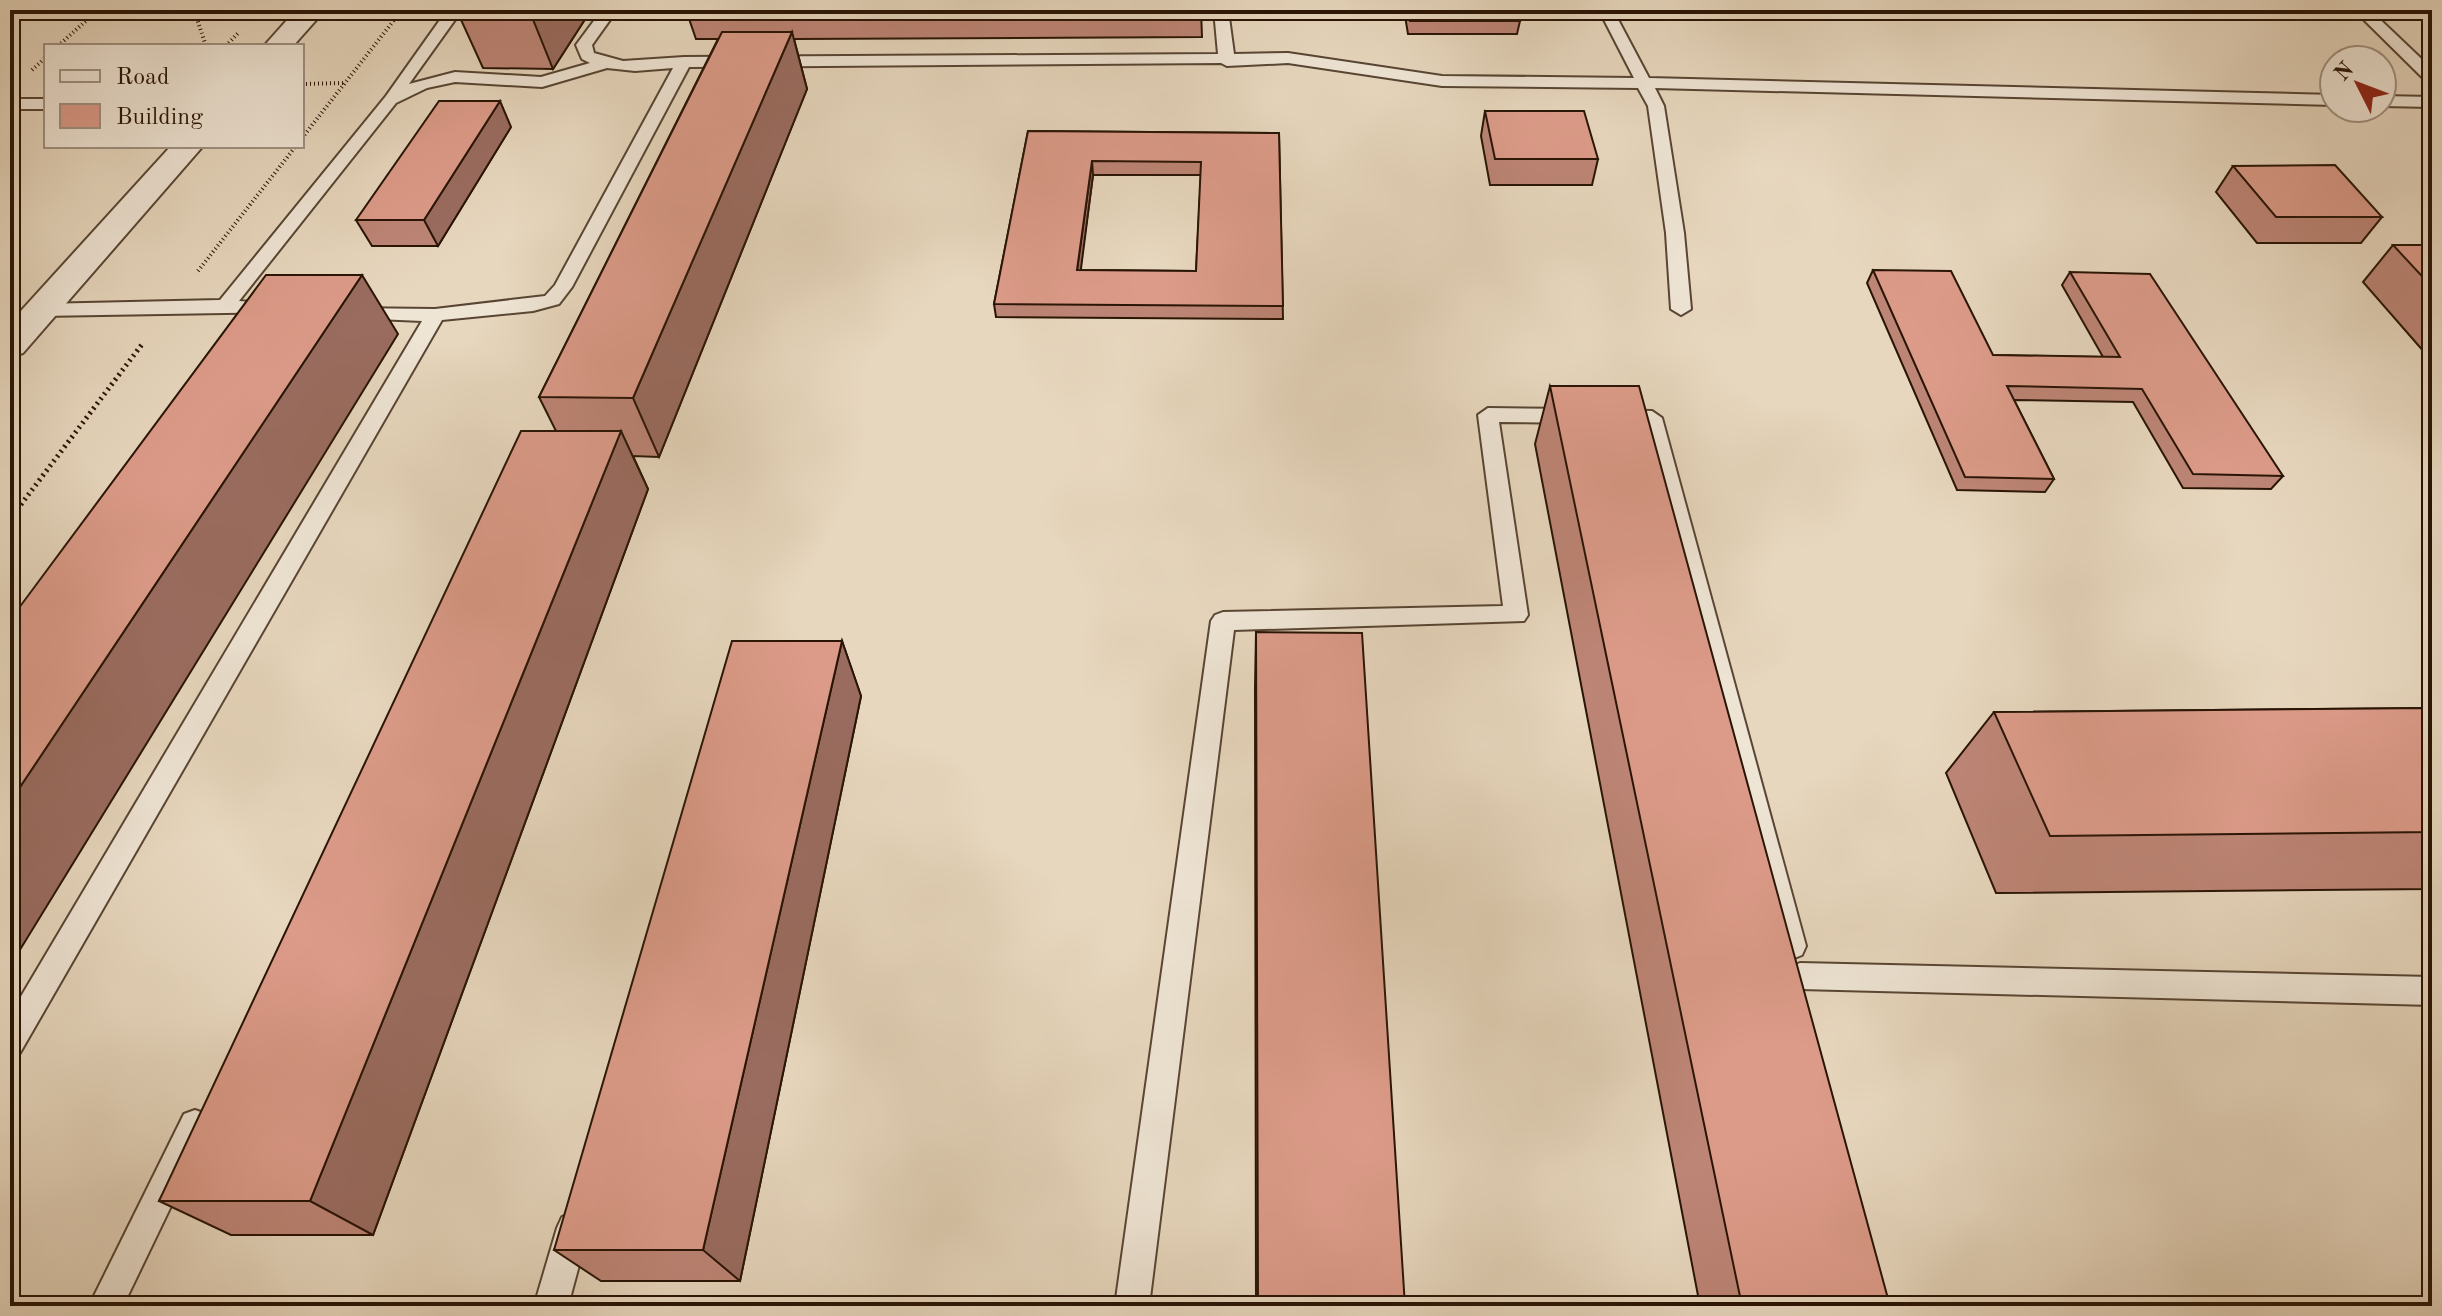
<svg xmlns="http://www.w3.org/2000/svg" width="2442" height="1316" font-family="'Old Standard TT',serif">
	<rect width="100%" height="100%" fill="#e7d7be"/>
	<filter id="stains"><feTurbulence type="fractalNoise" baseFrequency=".0025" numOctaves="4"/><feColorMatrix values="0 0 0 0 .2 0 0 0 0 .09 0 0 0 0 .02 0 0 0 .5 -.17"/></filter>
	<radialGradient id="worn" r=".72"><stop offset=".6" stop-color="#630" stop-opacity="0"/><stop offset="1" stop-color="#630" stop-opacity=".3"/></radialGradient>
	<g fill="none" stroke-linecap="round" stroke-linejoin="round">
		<!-- service casing -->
		<g stroke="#584533" stroke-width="4">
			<g id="service">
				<path d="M447 10H462L409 84 455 72 541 77 590 63 582 59 576 45 602 10H617L592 45 594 53 623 61 684 57 1218 54 1214 10H1228L1234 54 1288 53 1442 76 1634 78 1599 10H1613L1649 78 2334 95V105L1655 88 1664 106 1684 233 1691 309 1681 315 1671 309 1666 233 1648 106 1638 88 1442 86 1288 63 1227 66 1221 63 689 67 572 287 559 304 533 311 442 320 20 1053 10 1057V1015L422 321 354 318 344 312 347 308 435 309 545 296 555 285 673 68 635 71 607 68 542 87 455 82 427 88 396 103 239 301 281 304 284 308 281 312 40 316 30 310 40 304 220 300 386 96Z"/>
				<path d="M2354 10H2370L2432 69V83L2426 81Z"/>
				<path d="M2382 96 2432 97V107L2382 106Z"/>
				<rect x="10" y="99" width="36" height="10"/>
				<path d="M1488 408 1575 409 1585 416 1575 423 1499 422 1528 615 1524 621 1234 630 1149 1306H1115L1211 621 1215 615 1223 612 1503 606 1478 415Z"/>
				<path d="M1615 410 1652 411 1662 418 1806 946 1802 955 1792 959 1782 955 1778 946 1643 425 1608 422 1605 417 1608 412Z"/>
				<path d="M1800 963 2432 977V1005L1800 989 1790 985 1786 976 1790 967Z"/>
				<path d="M195 1110 206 1114 210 1125 123 1306H89L184 1114Z"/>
				<path d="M573 1212 584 1217 589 1228 568 1306H534L557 1228 562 1217Z"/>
			</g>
		</g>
		<!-- tertiary casing -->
		<g stroke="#584533" stroke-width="4">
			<g id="tertiary">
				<path d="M296 10H325L293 46H264Z"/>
				<path d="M171 146H203L23 353 10 357V323Z"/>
			</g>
		</g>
		<!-- path-far1 -->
		<g stroke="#291405" stroke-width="4" stroke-dasharray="1 3" stroke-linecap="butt">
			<path d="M194 10 206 46"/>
			<path d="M58 46 98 10"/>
			<path d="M226 46 239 32"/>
			<path d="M32 70 46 57"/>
			<path d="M302 84 344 83"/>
			<path d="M302 138 402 10"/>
			<path d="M198 271 296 146"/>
		</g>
		<!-- path -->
		<path stroke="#291405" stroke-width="5" stroke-dasharray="2 4" stroke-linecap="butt" d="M10 519 143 343"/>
		<!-- service -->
		<use href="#service" fill="#efe5d5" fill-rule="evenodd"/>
		<!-- tertiary -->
		<use href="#tertiary" fill="#efe5d5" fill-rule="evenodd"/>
	</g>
	<!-- wall -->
	<g fill="#bd8576" stroke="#291405" stroke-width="2" fill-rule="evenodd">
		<path d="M458 10H591L553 69 483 68 457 11Z"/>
		<path d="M686 10H1201L1202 37 794 39 807 89 659 457 633 456 648 489 373 1235H231L159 1201 556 431 539 397 718 39H696Z"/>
		<path d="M1404 10H1517L1520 21 1517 34H1408Z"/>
		<path d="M1485 111 1598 159 1592 185H1490L1481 136Z"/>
		<path d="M511 127 438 246H372L356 220Z"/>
		<path d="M1028 131 1279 133 1283 319 996 317 994 304ZM1093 175H1201L1196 271 1080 270Z"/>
		<path d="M2233 166 2382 217 2361 243H2257L2216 192Z"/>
		<path d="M2393 245H2432V361L2363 282Z"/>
		<path d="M1873 270 1993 355 2103 357 2062 285 2070 272 2283 476 2271 489 2183 488 2133 402 2014 400 2054 479 2045 492 1957 490 1867 283Z"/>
		<path d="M1550 386 1890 1306H1700L1535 444Z"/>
		<path d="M1256 632 1405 1306H1256L1255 688Z"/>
		<path d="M842 641 861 696 740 1281H601L554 1250Z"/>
		<path d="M2432 708V889L1996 893 1946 773 1994 712Z"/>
	</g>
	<!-- shaded-wall -->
	<g fill="#9a6c60" stroke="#291405" stroke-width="2">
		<path d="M532 10H591L553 69 530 12Z"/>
		<path d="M792 32 807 89 659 457 633 398Z"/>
		<path d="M500 101 511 127 438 246 424 220Z"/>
		<path d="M1092 161 1093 175 1079 284 1077 270Z"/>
		<path d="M362 275 398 334 10 966V802Z"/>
		<path d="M621 431 648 489 373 1235 310 1201Z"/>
		<path d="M842 641 861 696 740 1281 703 1250Z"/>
	</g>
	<!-- building -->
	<g fill="#dc9b89" stroke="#291405" stroke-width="2" fill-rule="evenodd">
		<path d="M458 10H532L530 12 457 11Z"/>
		<path d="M1408 10H1517L1520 21H1410Z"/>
		<path d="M722 32H792L633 398 539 397Z"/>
		<path d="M439 101H500L424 220H356Z"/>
		<path d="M1485 111H1584L1598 159H1495Z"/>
		<path d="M1028 131 1279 133 1283 306 994 304ZM1092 161 1201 162 1196 271 1077 270Z"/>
		<path d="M2335 165 2382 217H2276L2233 166Z"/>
		<path d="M2393 245H2432V287Z"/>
		<path d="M1873 270 1951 271 1993 355 2120 357 2070 272 2150 274 2283 476 2193 474 2142 389 2007 386 2054 479 1965 477Z"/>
		<path d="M266 275H362L10 802V620Z"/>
		<path d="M1550 386H1639L1890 1306H1742Z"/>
		<path d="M521 431H621L310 1201H159Z"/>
		<path d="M1256 632 1362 633 1405 1306H1258Z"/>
		<path d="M732 641H842L703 1250H554Z"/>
		<path d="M2432 708V832L2050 836 1994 712Z"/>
	</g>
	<!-- margin -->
	<rect width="2442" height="1316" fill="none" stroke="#e7d7be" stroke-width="40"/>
	<rect x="12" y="12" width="2418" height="1292" fill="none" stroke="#291405" stroke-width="4"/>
	<rect x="20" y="20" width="2402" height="1276" fill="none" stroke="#291405" stroke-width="2"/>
	<!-- legend -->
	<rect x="44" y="44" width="260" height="104" fill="#efe5d5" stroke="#a09182" stroke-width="2"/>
	<rect x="60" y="70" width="40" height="12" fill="#efe5d5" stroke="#a09182" stroke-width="2"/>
	<text x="116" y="84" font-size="24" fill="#291405">Road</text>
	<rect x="60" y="104" width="40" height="24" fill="#dc9b89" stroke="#a09182" stroke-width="2"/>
	<text x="116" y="124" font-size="24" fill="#291405">Building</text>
	<!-- north arrow -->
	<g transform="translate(2358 84) rotate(312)"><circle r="38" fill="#efe5d5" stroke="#a09182" stroke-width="2"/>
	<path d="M0-6L14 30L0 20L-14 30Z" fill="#8f2418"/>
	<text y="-12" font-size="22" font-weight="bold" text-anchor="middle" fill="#291405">N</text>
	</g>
	<rect width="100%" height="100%" filter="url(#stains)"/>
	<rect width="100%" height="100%" fill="url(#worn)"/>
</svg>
